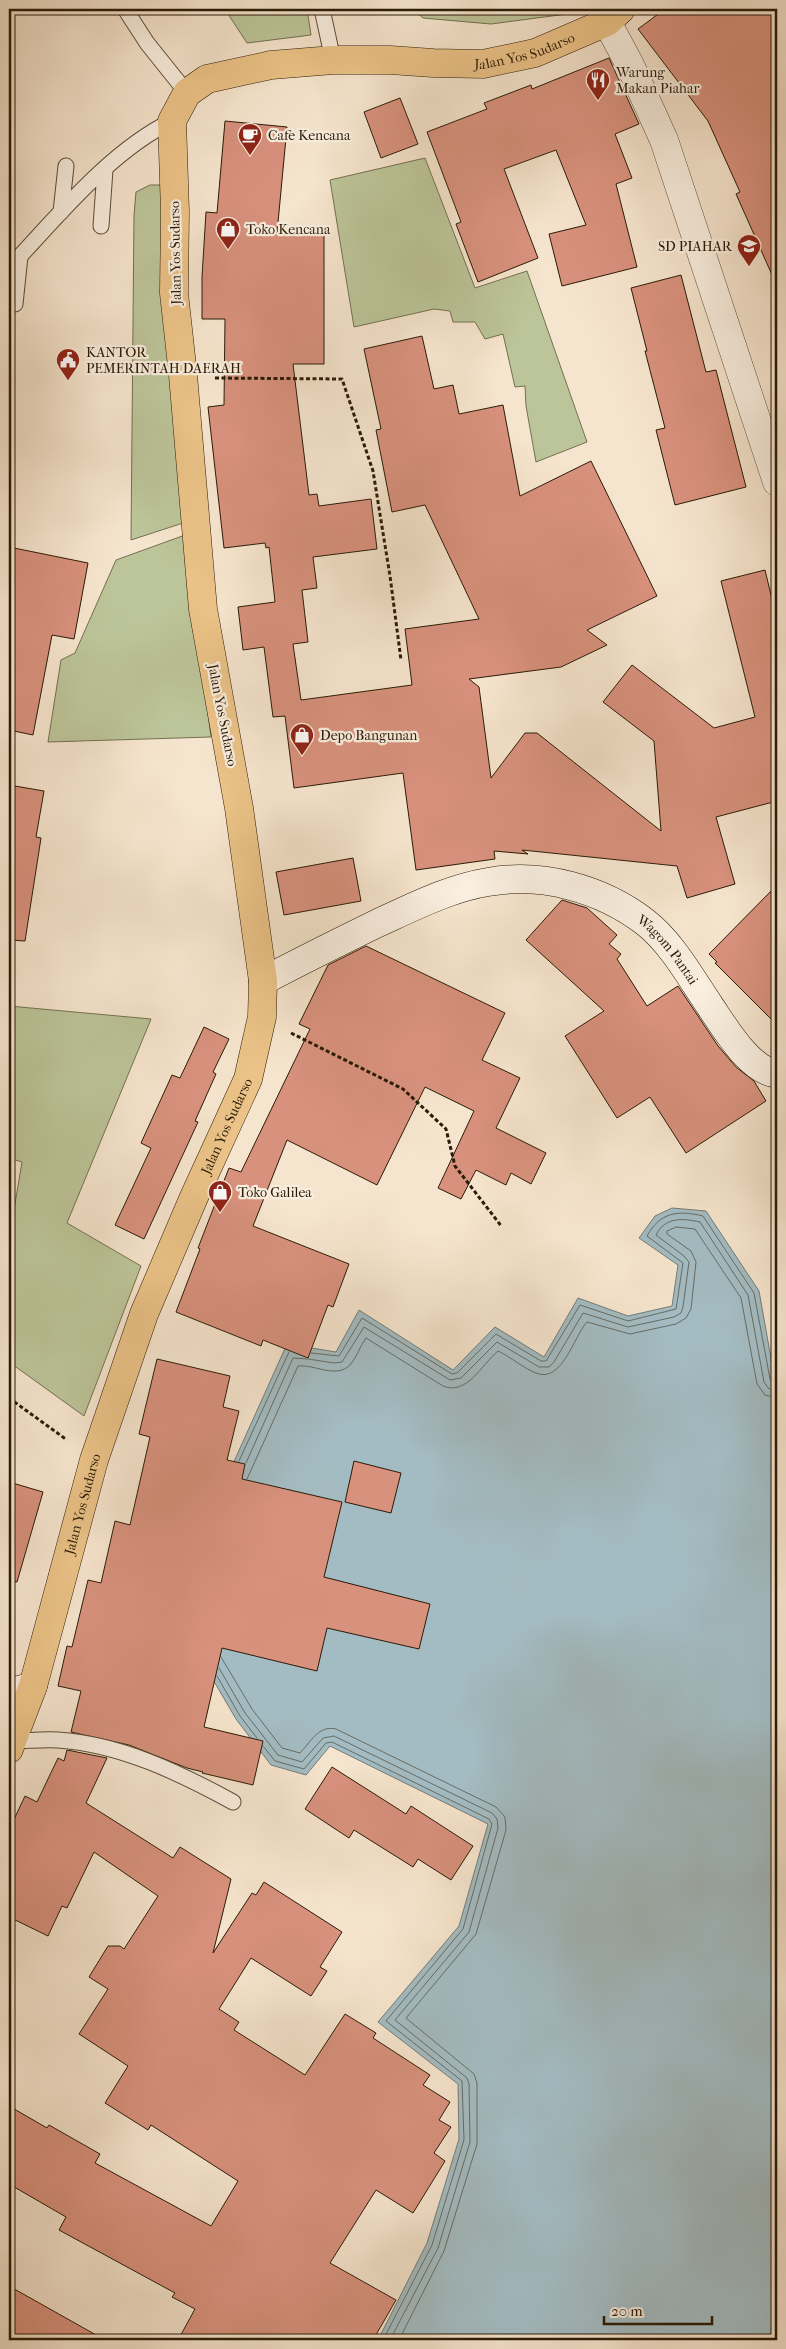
<svg xmlns="http://www.w3.org/2000/svg" width="786" height="2349" font-family="'IM FELL French Canon',serif">
	<rect width="100%" height="100%" fill="#f6e5ce"/>
	<filter id="stains"><feTurbulence type="fractalNoise" baseFrequency=".004" numOctaves="4"/><feColorMatrix values="0 0 0 0 .2 0 0 0 0 .09 0 0 0 0 .02 0 0 0 .5 -.17"/></filter>
	<radialGradient id="worn" r=".72"><stop offset=".6" stop-color="#630" stop-opacity="0"/><stop offset="1" stop-color="#630" stop-opacity=".3"/></radialGradient>
	<!-- green -->
	<g fill="#bcc599" stroke="#737050">
		<path d="M217 9H307L311 35 247 43 226 11Z"/>
		<path d="M413 9H565L567 14 491 24 423 18Z"/>
		<path d="M425 158 475 288 527 271 587 442 536 462 526 406 525 386 515 387 503 334 485 339 475 322H453L450 311 434 309 354 327 330 180Z"/>
		<path d="M150 185H166L186 522 131 540 134 215 136 192Z"/>
		<path d="M185 535 211 737 48 742 61 660 75 653 116 560Z"/>
		<path d="M9 1006 151 1019 67 1223 141 1266 84 1416 9 1362V1239L22 1162 9 1158Z"/>
	</g>
	<!-- water -->
	<path fill="#a3bcc3" stroke="#737c77" d="M672 1208 706 1211 759 1291 777 1392V2340H378L427 2243 459 2139 458 2084 378 2022 459 1926 488 1824 330 1746 306 1775 271 1765 236 1719 188 1637 227 1477 287 1344 336 1352 359 1310 453 1370 495 1327 544 1357 578 1298 628 1316 672 1306 678 1265 639 1238 655 1216Z"/>
	<g fill="none" stroke-linecap="round" stroke-linejoin="round">
		<!-- shore -->
		<g stroke="#666c64" stroke-width="1">
			<path d="M311 1353 339 1356 362 1318 452 1374 457 1373 496 1334 541 1361H546L580 1305 628 1321 676 1309 683 1263 647 1236C660 1212 678 1210 703 1216L754 1293 770 1379 773 1383 777 1384"/>
			<path d="M308 1359 334 1363 342 1362 364 1327 450 1380 461 1378 497 1342 539 1367H549L554 1362 583 1313 628 1327 674 1317 681 1313 683 1307 689 1262 684 1256 656 1235C665 1217 682 1218 700 1222L748 1295 764 1382 769 1389 777 1390"/>
			<path d="M239 1461 289 1352"/>
			<path d="M246 1463 293 1358 307 1359"/>
			<path d="M247 1479 298 1366C314 1364 336 1379 350 1365 357 1357 360 1346 366 1338L443 1386C467 1396 482 1364 498 1351 511 1357 523 1368 536 1373 562 1384 574 1336 587 1322L630 1334 676 1324 686 1318 691 1309 696 1262 691 1251 667 1234V1231L676 1227 695 1229 741 1298 757 1384 765 1395 777 1398"/>
			<path d="M221 1657 252 1709 282 1748 300 1753C311 1742 318 1725 336 1729L496 1807 505 1817 506 1830 476 1934 406 2018 474 2074 477 2083V2144L444 2251 399 2340"/>
			<path d="M219 1668 245 1713 278 1755 302 1762 323 1738 334 1736 492 1813 497 1819 498 1828 469 1932 395 2020 467 2078 469 2084 470 2142 438 2248 390 2340"/>
			<path d="M217 1676 240 1716 257 1738"/>
			<path d="M263 1746 275 1761 304 1769 326 1743 332 1742 489 1819 492 1824 463 1929 386 2021 462 2081 464 2140 432 2245 383 2340"/>
		</g>
	</g>
	<!-- building -->
	<g fill="#d8917d" stroke="#2a1b06">
		<path d="M665 9H777V286L736 194 740 192 708 121 638 29Z"/>
		<path d="M609 58 639 124 615 134 632 178 616 184 637 267 562 286 549 234 586 225 556 150 504 169 538 258 478 282 456 224 461 222 427 132 487 109 484 103 531 85 532 89Z"/>
		<path d="M400 98 418 144 381 158 364 112Z"/>
		<path d="M225 121 287 127 277 233H324V364H293L309 495 317 494 319 506 371 499 377 549 313 557 317 588 302 590 308 642 293 644 301 700 412 685 405 629 479 619 425 505 392 512 376 430 381 429 364 349 422 336 434 389 453 385 459 414 503 405 520 496 591 461 657 596 587 630 607 645 561 667 469 679 479 687 491 778 525 733H537L661 831 654 741 603 702 632 665 714 728 755 717 721 581 765 570 777 620V801L716 817 735 884 687 898 677 866 522 850 528 854 494 851 495 859 416 870 403 773 294 788 285 716 273 717 264 647 243 650 238 607 275 602 269 547 266 548 265 543 224 548 208 407 224 405 225 319H202V277L206 212 217 213Z"/>
		<path d="M681 275 706 372 716 370 746 487 675 505 656 430 665 428 645 351H647L631 288Z"/>
		<path d="M9 547 88 563 74 639 52 635 33 735 9 730Z"/>
		<path d="M9 785 44 791 36 837 41 838 25 941 9 940Z"/>
		<path d="M353 858 361 901 284 915 276 872Z"/>
		<path d="M777 885V1025L715 963 717 962 709 954Z"/>
		<path d="M562 900 587 908 617 935 609 944 621 954 617 959 647 1006 678 986 718 1046 736 1067 754 1081 766 1101 686 1153 650 1097 617 1118 565 1036 604 1011 526 940Z"/>
		<path d="M366 946 505 1013 482 1060 520 1078 496 1128 546 1153 531 1184 511 1173 506 1185 476 1170 461 1199 438 1188 474 1111 425 1087 377 1185 287 1140 253 1226 349 1264 333 1307 328 1305 308 1358 263 1340 261 1346 176 1312 200 1249 198 1248 229 1168 241 1172 310 1029 299 1024 328 965Z"/>
		<path d="M204 1027 229 1039 213 1072 216 1074 195 1121 198 1122 144 1239 115 1225 151 1148 141 1143 172 1075 180 1078Z"/>
		<path d="M157 1359 230 1376 223 1407 239 1411 227 1460 245 1464 242 1479 342 1502 324 1577 430 1604 419 1649 327 1628 317 1671 222 1648 204 1727 263 1741 253 1785 202 1773 203 1772 187 1768 129 1745 71 1732 81 1691 58 1686 67 1646 72 1647 88 1580 101 1583 115 1521 130 1525 150 1437 139 1434Z"/>
		<path d="M354 1461 401 1473 391 1513 345 1502Z"/>
		<path d="M9 1482 43 1492 17 1582 9 1581Z"/>
		<path d="M67 1750 107 1758 86 1803 173 1858 180 1847 231 1879 213 1953 252 1893 256 1895 264 1882 342 1932 320 1967 327 1971 311 1996 251 1958 219 2009 239 2022 234 2030 305 2075 345 2014 376 2033 373 2038 430 2075 423 2085 450 2102 439 2120 451 2127 434 2153 445 2161 413 2213 376 2190 330 2263 396 2300 373 2340H178L195 2309 172 2297 175 2293 59 2230 66 2217 9 2184V2106L47 2128 49 2125 100 2154 95 2163 211 2226 238 2181 151 2125 148 2130 105 2103 128 2066 79 2034 108 1989 89 1977 108 1946H120L124 1949 158 1896 94 1852 67 1908 62 1906 48 1936 9 1917V1830L25 1796 37 1802 58 1758 64 1761Z"/>
		<path d="M332 1767 406 1814 411 1806 473 1846 451 1880 418 1859 413 1867 354 1830 349 1838 305 1809Z"/>
		<path d="M9 2286 105 2340H9Z"/>
	</g>
	<g fill="none" stroke-linecap="round" stroke-linejoin="round">
		<!-- lane casing -->
		<g stroke="#5d4e38" stroke-width="17">
			<g id="lane">
				<path d="M125 9 147 43 187 93"/>
				<path d="M322 9 333 60"/>
				<path d="M61 212 66 166"/>
				<path d="M101 226 105 170"/>
				<path d="M9 268C56 218 110 151 172 121"/>
				<path d="M15 304 20 256"/>
				<path d="M12 1741C27 1741 43 1739 58 1740 120 1744 180 1773 233 1802"/>
			</g>
		</g>
		<!-- street casing -->
		<g stroke="#5d4e38" stroke-width="29">
			<path id="street" d="M607 22 630 65 664 140 777 482"/>
		</g>
		<!-- secondary casing -->
		<g stroke="#2a1b06" stroke-width="29">
			<g id="secondary">
				<path id="s1" d="M263 981C301 961 339 942 378 923 413 907 450 888 488 882 542 872 602 889 645 922 672 943 691 978 710 1006 725 1028 749 1070 777 1074"/>
				<path d="M9 1693 33 1686"/>
			</g>
		</g>
		<!-- primary casing -->
		<g stroke="#2a1b06" stroke-width="29">
			<g id="primary">
				<path id="s2" d="M9 1749 33 1686 94 1460 144 1314 194 1197 248 1079 262 1017 263 981 239 808 203 609 183 375 174 293 175 212 172 121 187 93 207 79 271 65 333 60H390L433 63 483 64 535 53 607 22 621 9"/>
			</g>
		</g>
		<!-- path -->
		<g stroke="#2a1b06" stroke-width="3" stroke-dasharray="4 2.5" stroke-linecap="butt">
			<path d="M215 378 342 379 373 471 390 576 401 660"/>
			<path d="M291 1033 403 1089 446 1129 455 1166 502 1227"/>
			<path d="M9 1398 67 1440"/>
		</g>
		<!-- lane -->
		<use href="#lane" stroke="#f9eedf" stroke-width="15"/>
		<!-- street -->
		<use href="#street" stroke="#f9eedf" stroke-width="28"/>
		<!-- secondary -->
		<use href="#secondary" stroke="#f9eedf" stroke-width="28"/>
		<!-- primary -->
		<use href="#primary" stroke="#ebc287" stroke-width="28"/>
	</g>
	<!-- icons -->
	<defs>
		<g id="restaurant-pin" transform="scale(1.25)"><path d="M0 17L-7.5 6A9.5 9.5 0 1 1 7.5 6Z" fill="#8f2418" stroke="#f9eedf"/><path d="M-5-6h1v4h1v-4h1v4h1v-4h1v5L-1.5 .5V6h-2V.5L-5-1ZM5-6V6H3V1.5H1.5Q1.5-4 5-6Z" fill="#fff"/></g>
		<g id="cafe-pin" transform="scale(1.25)"><path d="M0 17L-7.5 6A9.5 9.5 0 1 1 7.5 6Z" fill="#8f2418" stroke="#f9eedf"/><path d="M-5.5-4.5H6V0H3Q3 3.5 0 3.5H-2.5Q-5.5 3.5-5.5 0ZM3-3.2v2h1.7v-2ZM-6 4.5H4V6H-6Z" fill="#fff"/></g>
		<g id="shop-pin" transform="scale(1.25)"><path d="M0 17L-7.5 6A9.5 9.5 0 1 1 7.5 6Z" fill="#8f2418" stroke="#f9eedf"/><path d="M-5-2.5h2.3a2.7 3.5 0 0 1 5.4 0H5L5.5 6h-11ZM-1.5-2.5h3a1.5 2.3 0 0 0-3 0Z" fill="#fff"/></g>
		<g id="school-pin" transform="scale(1.25)"><path d="M0 17L-7.5 6A9.5 9.5 0 1 1 7.5 6Z" fill="#8f2418" stroke="#f9eedf"/><path d="M0-5L7-2L0 1L-7-2ZM-4 1L0 2.5L4 1V4Q0 6-4 4Z" fill="#fff"/></g>
		<g id="civic-pin" transform="scale(1.25)"><path d="M0 17L-7.5 6A9.5 9.5 0 1 1 7.5 6Z" fill="#8f2418" stroke="#f9eedf"/><path d="M-.6-6.5H3V-4.5H.6V-3L4-1V1h2V6H-6V1h2V-1L-.6-3ZM-1.2 2.5V6h2.4V2.5Z" fill="#fff"/></g>
	</defs>
	<g fill-rule="evenodd">
		<use href="#restaurant-pin" x="598" y="80"/>
		<use href="#cafe-pin" x="250" y="135"/>
		<use href="#shop-pin" x="228" y="229"/>
		<use href="#school-pin" x="749" y="246"/>
		<use href="#civic-pin" x="68" y="360"/>
		<use href="#shop-pin" x="302" y="735"/>
		<use href="#shop-pin" x="220" y="1192"/>
	</g>
	<g text-anchor="middle" stroke-width="4.5" stroke-linejoin="round" paint-order="stroke">
		<!-- street labels -->
		<g font-size="14" fill="#2a1b06" stroke="#f9eedf">
			<text dy="5" stroke="none"><textPath href="#s2" startOffset="2056">Jalan Yos Sudarso</textPath></text>
			<text transform="translate(175 253) rotate(-91)" y="5">Jalan Yos Sudarso</text>
			<text transform="translate(223 715) rotate(79)" y="5">Jalan Yos Sudarso</text>
			<text dy="5" stroke="none"><textPath href="#s1" startOffset="449">Wagom Pantai</textPath></text>
			<text dy="5" stroke="none"><textPath href="#s2" startOffset="661">Jalan Yos Sudarso</textPath></text>
			<text dy="5" stroke="none"><textPath href="#s2" startOffset="256">Jalan Yos Sudarso</textPath></text>
		</g>
		<!-- poi labels -->
		<g font-size="14" fill="#2a1b06" stroke="#f9eedf" text-anchor="start">
			<text x="616" y="77">Warung<tspan x="616" dy="16">Makan Piahar</tspan></text>
			<text x="268" y="140">Cafe Kencana</text>
			<text x="246" y="234">Toko Kencana</text>
			<text x="732" y="251" text-anchor="end">SD PIAHAR</text>
			<text x="86" y="357">KANTOR<tspan x="86" dy="16">PEMERINTAH DAERAH</tspan></text>
			<text x="320" y="740">Depo Bangunan</text>
			<text x="238" y="1197">Toko Galilea</text>
		</g>
	</g>
	<!-- margin -->
	<rect width="786" height="2349" fill="none" stroke="#f6e5ce" stroke-width="30"/>
	<rect x="10" y="10" width="766" height="2329" fill="none" stroke="#2a1b06" stroke-width="2.5"/>
	<rect x="15" y="15" width="756" height="2319" fill="none" stroke="#2a1b06"/>
	<!-- scale -->
	<path d="M604 2316v8h108v-8" fill="none" stroke="#2a1b06" stroke-width="2.5"/>
	<text x="611" y="2316" font-size="15" fill="#2a1b06" stroke="#f9eedf" stroke-width="4" paint-order="stroke">20 m</text>
	<rect width="100%" height="100%" filter="url(#stains)"/>
	<rect width="100%" height="100%" fill="url(#worn)"/>
</svg>
